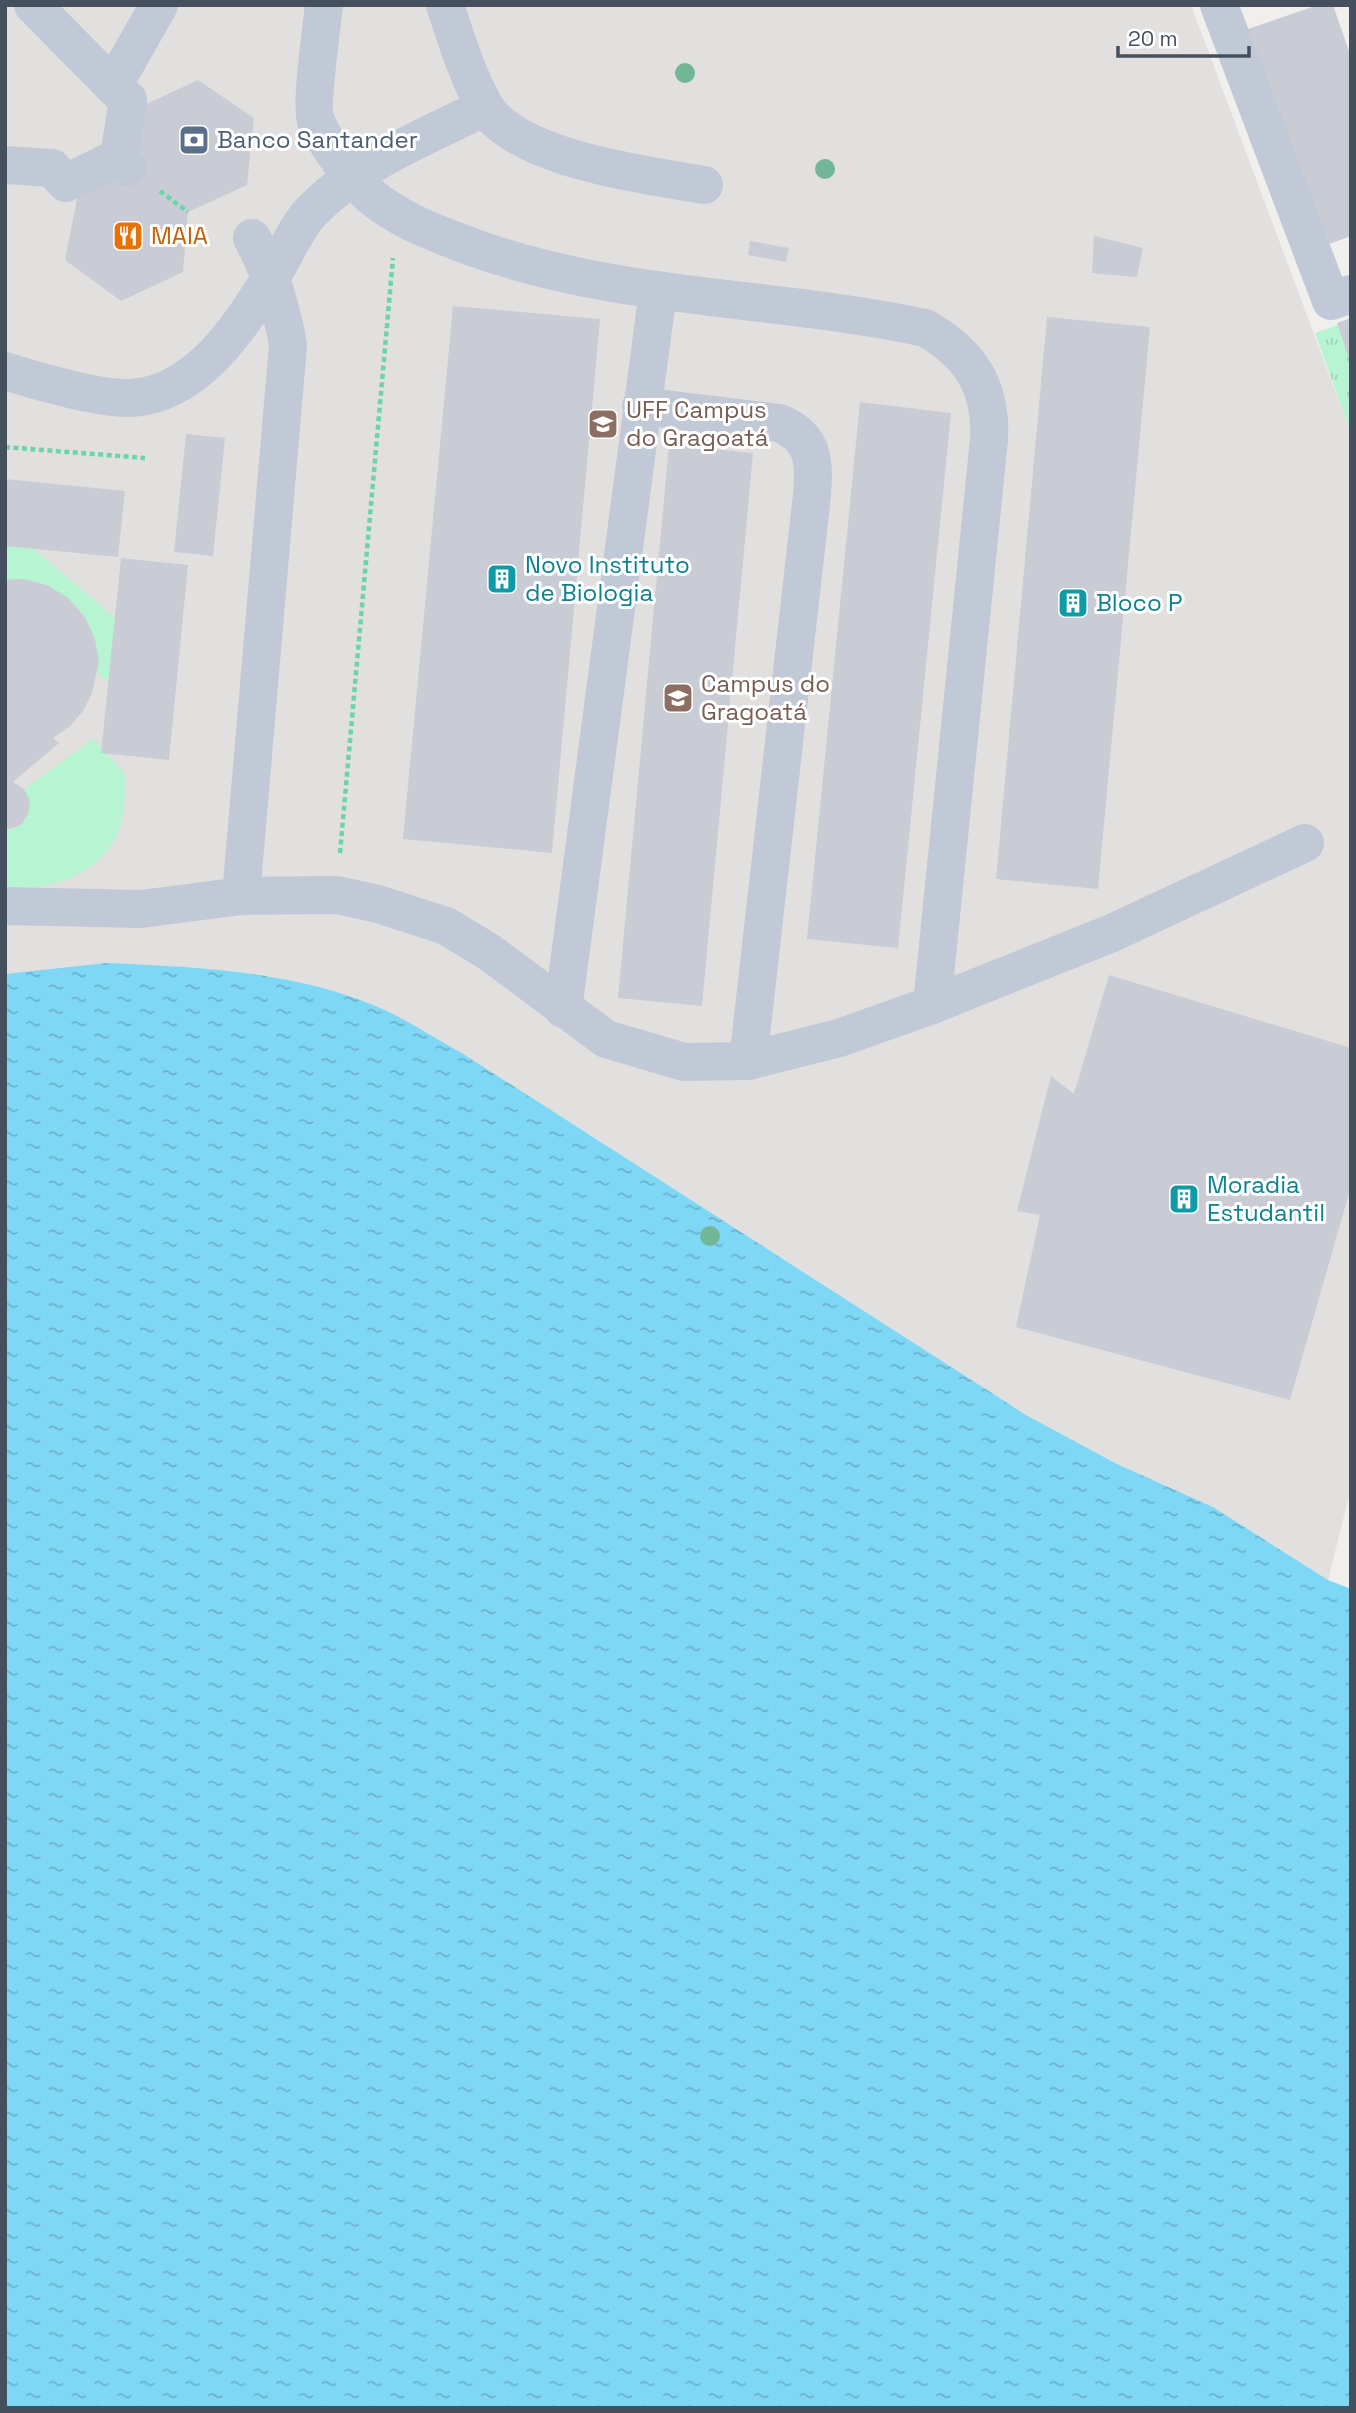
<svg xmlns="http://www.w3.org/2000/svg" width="1356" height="2413" font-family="'Space Grotesk',sans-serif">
	<defs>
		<pattern id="park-tufts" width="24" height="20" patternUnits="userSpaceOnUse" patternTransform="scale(1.75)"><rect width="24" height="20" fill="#b7f4d1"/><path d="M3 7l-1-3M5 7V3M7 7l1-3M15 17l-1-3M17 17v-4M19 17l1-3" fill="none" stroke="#9fd3b6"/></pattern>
		<pattern id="water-ripples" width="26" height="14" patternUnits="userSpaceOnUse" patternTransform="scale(1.75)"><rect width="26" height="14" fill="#7fd7f6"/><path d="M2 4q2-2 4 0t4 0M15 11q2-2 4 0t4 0" fill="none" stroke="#6ab1ca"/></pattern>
	</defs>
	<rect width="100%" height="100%" fill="#f1eeee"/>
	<!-- education -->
	<path fill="#e2dfdf" d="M5 5H1191L1351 433V1488L1328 1580 1213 1507 1117 1464 1026 1415 465 1055 5 1020Z"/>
	<!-- green -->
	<g fill="#b7f4d1">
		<path d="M5 546 34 549 115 618 112 683 97 674C103 618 59 578 5 580Z"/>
		<path d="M93 739 126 775C125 789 125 805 122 819 108 875 55 888 5 890V830C28 828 32 808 24 789Z"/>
	</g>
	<!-- park -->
	<path fill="url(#park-tufts)" d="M1351 320V433L1315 333Z"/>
	<!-- water -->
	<path fill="url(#water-ripples)" d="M106 963C199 967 298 971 385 1010 412 1023 438 1040 465 1055L1026 1415 1117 1464 1213 1507 1328 1580 1351 1589V2408H5V974Z"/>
	<!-- building -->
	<g fill="#c9ccd4">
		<path d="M1318 5H1333L1351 57V236L1321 247 1245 30Z"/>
		<path d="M198 80 254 118 247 185 188 212 183 272 121 301 65 260 79 189 140 107Z"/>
		<path d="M1094 236 1143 248 1137 277 1092 273Z"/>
		<path d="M750 241 789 248 786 262 748 255Z"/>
		<path d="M453 306 600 319 552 853 403 839Z"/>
		<path d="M1047 317 1150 327 1098 889 996 879Z"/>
		<path d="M1351 318V362H1350L1337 323Z"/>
		<path d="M860 402 951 413 898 948 807 939Z"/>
		<path d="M186 434 225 438 213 556 174 552Z"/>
		<path d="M669 445 753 453 702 1006 618 998Z"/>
		<path d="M5 479 125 491 118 557 5 546Z"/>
		<path d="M121 558 188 565 169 760 101 753Z"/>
		<path d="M23 579 47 585 68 598 85 617 95 639 99 662 92 693 83 711 70 726 53 738 59 743 13 782 24 789 30 801 28 814 21 825 5 830V580Z"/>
		<path d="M1109 975 1351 1048V1186L1290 1400 1016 1327 1040 1215 1017 1211 1051 1076 1074 1094Z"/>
	</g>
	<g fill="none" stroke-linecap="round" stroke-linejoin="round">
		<!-- path -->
		<g stroke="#6bd5a7" stroke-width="4.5" stroke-dasharray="5 3.5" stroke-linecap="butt">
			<path d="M160 191 188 212"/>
			<path d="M5 447 145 458"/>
			<path d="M340 853 393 258"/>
		</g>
		<!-- minor -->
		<g stroke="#c0c9d5" stroke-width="38">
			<path d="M33 5 113 86"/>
			<path d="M324 5C322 25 310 108 316 121 326 146 359 189 381 204 409 224 440 235 472 247 617 300 775 296 925 328 970 353 992 387 989 439L932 1005"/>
			<path d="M445 5C456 38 467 75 484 105 516 160 645 174 704 185"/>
			<path d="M1219 5 1331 301 1351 294"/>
			<path d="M5 165 52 168 66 183 119 157"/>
			<path d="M127 167 119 157 128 100 113 86 159 5"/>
			<path d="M5 371C36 381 99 399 130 398 198 395 241 325 273 274 286 254 296 227 312 211 359 162 426 137 485 107"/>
			<path d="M641 406 779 423C814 437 815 462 812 495L748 1061"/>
			<path d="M241 896 288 345C281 305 271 274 252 238"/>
			<path d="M5 906 141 909 241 896 337 895 378 904 446 926 489 952 606 1039 684 1062 748 1061 839 1038 932 1005 1112 933 1305 843"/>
			<path d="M563 1009 658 291"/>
		</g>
	</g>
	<!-- trees -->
	<g fill="#73b597">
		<circle cx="685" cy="73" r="10"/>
		<circle cx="825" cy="169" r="10"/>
		<circle cx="710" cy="1236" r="10"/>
	</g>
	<!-- icons -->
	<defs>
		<g id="bank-square" transform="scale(1.575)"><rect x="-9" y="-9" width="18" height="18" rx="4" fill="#5c6f8a" stroke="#fff"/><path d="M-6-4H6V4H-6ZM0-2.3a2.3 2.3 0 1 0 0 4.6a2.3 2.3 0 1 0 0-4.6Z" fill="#fff"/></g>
		<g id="restaurant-square" transform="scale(1.575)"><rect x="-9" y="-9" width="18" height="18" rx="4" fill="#e8710a" stroke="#fff"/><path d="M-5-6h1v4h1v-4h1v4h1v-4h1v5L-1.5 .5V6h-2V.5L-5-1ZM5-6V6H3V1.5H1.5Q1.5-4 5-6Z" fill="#fff"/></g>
		<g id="university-square" transform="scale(1.575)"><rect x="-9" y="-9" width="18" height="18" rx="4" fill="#8d6e63" stroke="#fff"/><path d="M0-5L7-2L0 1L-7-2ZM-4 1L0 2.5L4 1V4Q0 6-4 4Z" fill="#fff"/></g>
		<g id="building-square" transform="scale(1.575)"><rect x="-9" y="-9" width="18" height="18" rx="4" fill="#0f9aa8" stroke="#fff"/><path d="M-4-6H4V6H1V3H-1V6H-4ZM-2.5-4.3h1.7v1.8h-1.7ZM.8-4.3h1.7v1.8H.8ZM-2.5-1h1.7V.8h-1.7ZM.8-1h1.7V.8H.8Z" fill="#fff"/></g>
	</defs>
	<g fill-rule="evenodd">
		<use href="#bank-square" x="194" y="140"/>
		<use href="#restaurant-square" x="128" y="236"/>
		<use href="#university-square" x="603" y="424"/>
		<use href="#building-square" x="502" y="579"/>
		<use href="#building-square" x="1073" y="603"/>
		<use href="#university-square" x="678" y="698"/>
		<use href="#building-square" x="1184" y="1199"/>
	</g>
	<g text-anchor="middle" stroke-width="6" stroke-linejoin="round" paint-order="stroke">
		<!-- service labels -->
		<g font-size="24" fill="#4e5e75" stroke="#fff" text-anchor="start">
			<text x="217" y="148">Banco Santander</text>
		</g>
		<!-- food labels -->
		<g font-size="24" fill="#c56008" stroke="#fff" text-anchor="start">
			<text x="151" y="244">MAIA</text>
		</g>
		<!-- education labels -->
		<g font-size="24" fill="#785e54" stroke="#fff" text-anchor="start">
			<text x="626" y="418">UFF Campus<tspan x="626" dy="28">do Gragoatá</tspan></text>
			<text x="701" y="692">Campus do<tspan x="701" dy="28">Gragoatá</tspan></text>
		</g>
		<!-- culture labels -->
		<g font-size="24" fill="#0d838f" stroke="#fff" text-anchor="start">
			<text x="525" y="573">Novo Instituto<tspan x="525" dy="28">de Biologia</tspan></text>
			<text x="1096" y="611">Bloco P</text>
			<text x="1207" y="1193">Moradia<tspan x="1207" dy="28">Estudantil</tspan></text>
		</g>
	</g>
	<!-- border -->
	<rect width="1356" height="2413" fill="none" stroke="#44505d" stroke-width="14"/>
	<!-- scale -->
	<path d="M1118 46v10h131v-10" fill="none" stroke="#44505d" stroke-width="3.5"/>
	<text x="1128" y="46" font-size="21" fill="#44505d" stroke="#ffffff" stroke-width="5" paint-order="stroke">20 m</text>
</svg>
